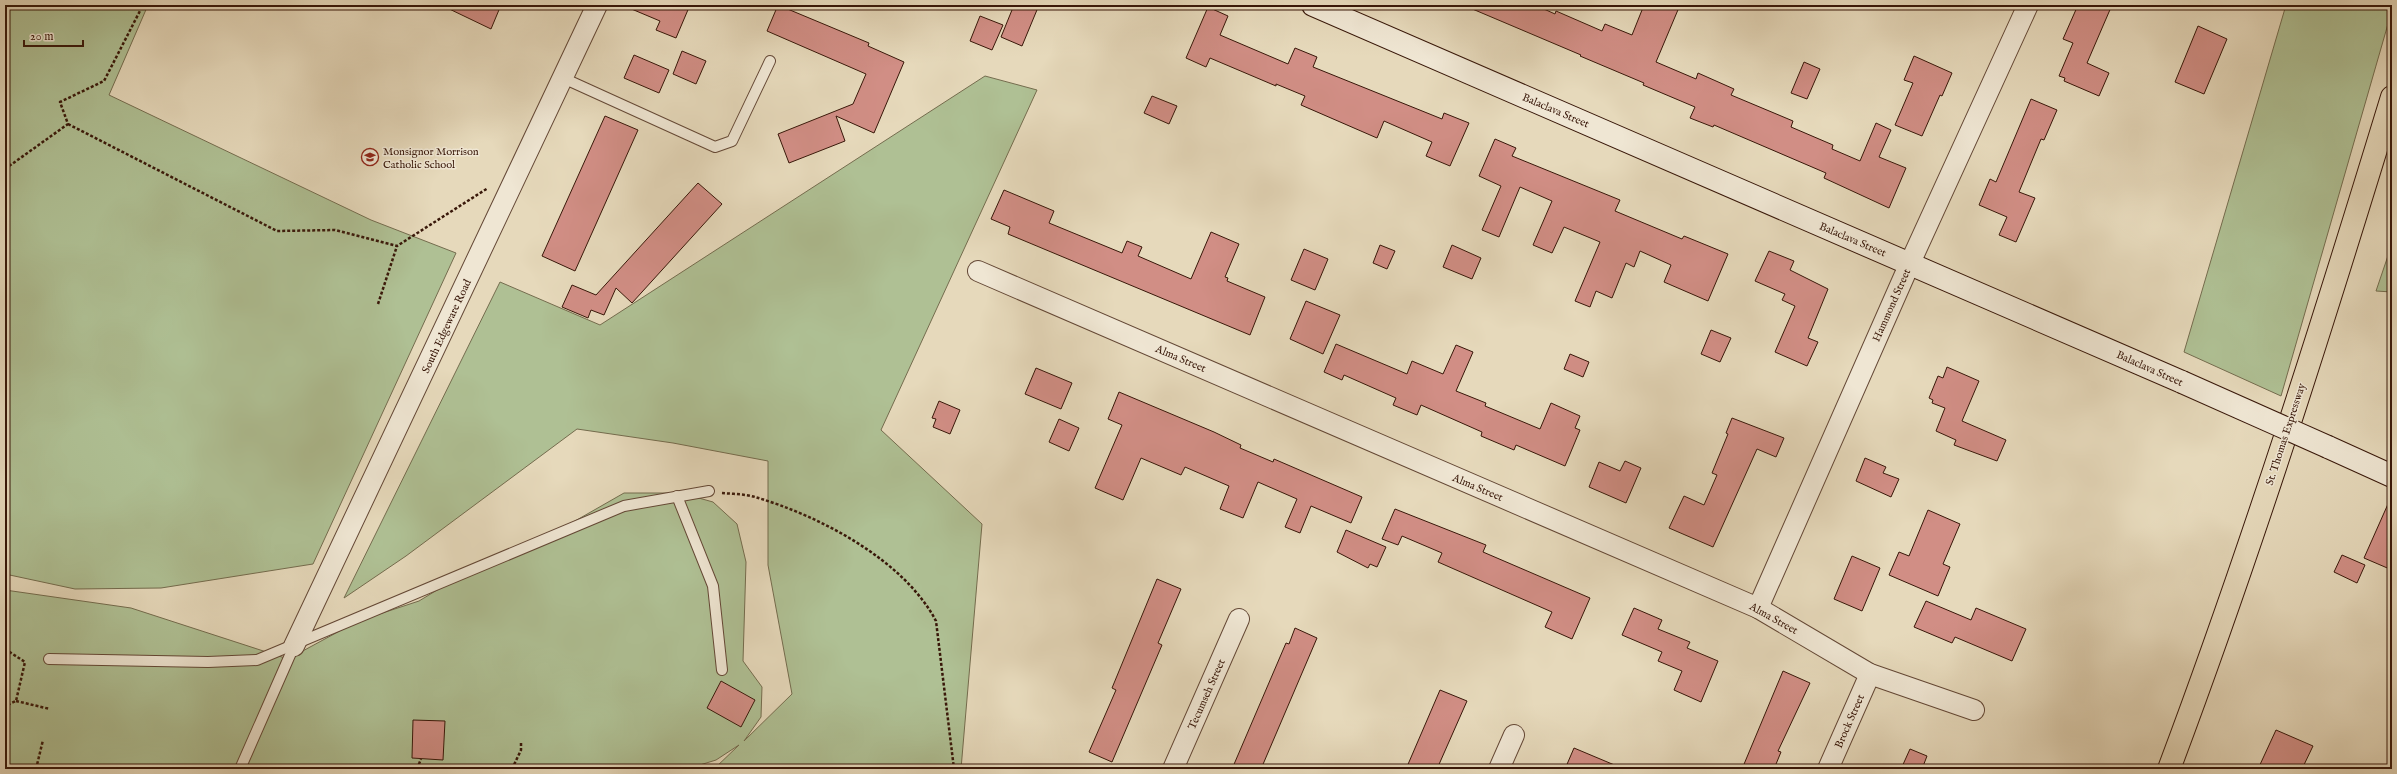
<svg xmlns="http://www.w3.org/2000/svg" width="2397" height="774" font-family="'IM FELL English',serif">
	<rect width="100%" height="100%" fill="#e6d9bb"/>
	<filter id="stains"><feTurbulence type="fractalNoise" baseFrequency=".005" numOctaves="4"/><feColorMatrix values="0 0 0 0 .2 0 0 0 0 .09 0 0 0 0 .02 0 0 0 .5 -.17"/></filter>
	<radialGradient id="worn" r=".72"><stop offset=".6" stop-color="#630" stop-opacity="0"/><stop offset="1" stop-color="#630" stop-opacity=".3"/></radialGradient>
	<!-- green -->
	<g fill="#afc094" stroke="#746c4e">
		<path d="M5 5H148L109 95 371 220 456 253 313 564 161 588 75 589 5 574Z"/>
		<path d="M2286 5H2392V10L2281 396 2184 352Z"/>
		<path d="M985 76 1037 90 881 430 982 524 961 769H714L739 745 716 760 687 769H5V590L131 608 288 659 358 621 419 601 480 564 561 529 624 493H681L713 502 737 524 746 562 743 661 762 687 761 717 744 741 792 694 768 565V461L673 443 577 429 406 556 344 598 500 282 600 325Z"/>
		<path d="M2392 244V292L2376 291Z"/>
	</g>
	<!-- building -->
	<g fill="#d18e85" stroke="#381709">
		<path d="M441 5H501L491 29Z"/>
		<path d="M622 5H690L676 38 656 30 660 21Z"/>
		<path d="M778 5 869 43 868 46 904 62 874 133 836 116 845 141 789 163 778 134 853 104 866 74 767 31Z"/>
		<path d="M1014 5H1039L1022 46 1001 37Z"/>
		<path d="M1463 5H1535L1555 14 1556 11 1602 31 1605 24 1632 35 1644 5H1680L1656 62 1696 79 1698 73 1734 89 1731 95 1793 121 1791 127 1833 145 1832 149 1860 161 1876 123 1891 130 1879 157 1906 168 1889 208 1824 178 1826 173 1714 125 1713 127 1690 118 1695 107 1643 85 1644 83 1580 56 1581 55Z"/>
		<path d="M2078 5H2112L2087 63 2109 73 2099 96 2064 81 2065 78 2059 76 2073 43 2063 39Z"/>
		<path d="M1208 7 1228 16 1220 35 1288 64 1295 48 1317 57 1313 67 1442 119 1444 113 1469 123 1450 166 1426 156 1432 142 1384 121 1377 138 1301 105 1305 96 1276 84V86L1210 58 1206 67 1186 58Z"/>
		<path d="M980 16 1003 25 992 50 970 41Z"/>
		<path d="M2198 26 2227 39 2204 94 2175 82Z"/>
		<path d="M682 51 706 61 696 84 673 74Z"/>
		<path d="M634 55 669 70 659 93 624 78Z"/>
		<path d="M1914 56 1952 73 1942 96 1940 95 1922 136 1895 125 1913 83 1904 80Z"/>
		<path d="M1804 62 1820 69 1807 99 1791 93Z"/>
		<path d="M1152 96 1177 106 1169 124 1144 113Z"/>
		<path d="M2031 99 2057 110 2044 140 2041 139 2019 192 2035 198 2016 242 1999 235 2007 217 1979 205 1990 179 1996 182Z"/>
		<path d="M605 116 638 130 575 271 542 256Z"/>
		<path d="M1495 139 1516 148 1512 156 1620 200 1615 211 1682 239 1684 236 1728 254 1708 301 1664 282 1671 265 1640 251 1634 267 1626 263 1612 298 1596 291 1590 307 1575 301 1600 242 1564 227 1552 253 1533 245 1552 201 1520 187 1499 237 1482 230 1501 186 1479 176Z"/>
		<path d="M698 183 722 204 632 303 616 288 604 315 591 310 588 318 562 307 572 285 596 295Z"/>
		<path d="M1004 190 1054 211 1049 223 1122 253 1127 241 1142 247 1138 256 1191 279 1211 232 1239 244 1225 277 1228 278 1227 281 1265 297 1250 335 1008 234 1010 227 991 219Z"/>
		<path d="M1380 245 1395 251 1387 269 1373 263Z"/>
		<path d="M1452 245 1481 258 1472 279 1443 267Z"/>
		<path d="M1304 249 1328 259 1315 290 1291 280Z"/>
		<path d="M1769 251 1794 261 1790 270 1828 289 1808 338 1818 342 1807 366 1775 352 1795 306 1782 300 1785 294 1755 281Z"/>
		<path d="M1306 301 1340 315 1323 354 1290 339Z"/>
		<path d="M1711 330 1731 338 1720 362 1701 354Z"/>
		<path d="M1336 344 1407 374 1412 361 1443 374 1456 345 1473 352 1456 391 1486 403 1485 406 1540 429 1551 403 1580 416 1575 428 1580 430 1565 466 1516 445 1514 450 1481 436 1482 432 1421 405 1417 415 1393 405 1396 398 1344 375 1342 380 1324 372Z"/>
		<path d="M1570 354 1589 362 1583 377 1564 369Z"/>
		<path d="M1947 367 1979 381 1962 421 2006 440 1997 461 1954 445 1956 440 1936 431 1945 408 1932 403 1933 400 1929 398 1938 376 1943 378Z"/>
		<path d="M1036 368 1072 383 1061 409 1025 394Z"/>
		<path d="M1119 392 1214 432 1241 445 1240 448 1273 462 1274 459 1362 497 1351 523 1311 506 1300 533 1285 527 1297 499 1258 482 1243 518 1220 509 1229 486 1185 467 1181 475 1141 458 1123 500 1095 488 1122 425 1108 419Z"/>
		<path d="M939 401 960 410 950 434 933 427 936 419 932 418Z"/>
		<path d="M1732 418 1784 438 1776 457 1757 449 1713 547 1669 528 1684 496 1704 505 1717 475 1712 473 1728 434 1726 433Z"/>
		<path d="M1059 419 1079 428 1069 451 1049 442Z"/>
		<path d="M1865 458 1886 467 1883 473 1899 479 1891 497 1856 481Z"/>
		<path d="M1625 461 1641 468 1626 503 1589 487 1599 462 1620 471Z"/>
		<path d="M2392 495V570L2364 558Z"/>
		<path d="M1395 509 1486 545 1483 552 1590 598 1572 639 1545 627 1552 612 1438 562 1442 553 1402 536 1398 545 1382 539Z"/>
		<path d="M1928 510 1960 524 1943 564 1950 567 1938 596 1889 575 1899 552 1909 556Z"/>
		<path d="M1346 530 1386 547 1377 567 1370 564 1368 568 1337 552Z"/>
		<path d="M2342 555 2365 565 2357 583 2334 572Z"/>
		<path d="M1852 556 1880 568 1862 611 1834 599Z"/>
		<path d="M1157 579 1181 589 1158 643 1162 645 1112 762 1089 752 1116 690 1112 688Z"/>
		<path d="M1926 601 1971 620 1976 608 2026 629 2012 661 1955 637 1952 643 1914 627Z"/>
		<path d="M1634 608 1662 620 1658 629 1690 642 1687 648 1718 661 1701 702 1674 690 1682 671 1658 661 1662 652 1622 635Z"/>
		<path d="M1295 628 1317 638 1261 769H1232L1286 643 1289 644Z"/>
		<path d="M1783 671 1810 683 1778 751 1781 752 1774 769H1742Z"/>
		<path d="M721 681 755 700 741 727 707 708Z"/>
		<path d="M1440 690 1467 701 1448 744 1437 769H1406Z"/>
		<path d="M413 720 445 721 443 760 412 758Z"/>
		<path d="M2276 730 2313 746 2302 769H2258Z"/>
		<path d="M1574 748 1624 769H1565Z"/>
		<path d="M1910 749 1927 756 1922 769H1901Z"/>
	</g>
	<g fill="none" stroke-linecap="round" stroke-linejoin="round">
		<!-- lane casing -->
		<g stroke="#644836" stroke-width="12">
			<g id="lane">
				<path d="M563 78 715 147 732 141 770 61"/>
				<path d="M677 496 713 586 722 670"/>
				<path d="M49 659 208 662 257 660 624 506 709 491"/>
				<path d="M240 769 294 646"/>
			</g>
		</g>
		<!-- street casing -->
		<g stroke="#644836" stroke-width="22">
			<g id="street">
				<path d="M978 271 1758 608 1870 674 1974 710"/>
				<path d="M1758 608 1910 263 2028 5"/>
				<path d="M294 646 597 5"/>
				<path d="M1173 769 1239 619"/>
				<path d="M1499 769 1514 735"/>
				<path d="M1828 769 1870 674"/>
			</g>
		</g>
		<!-- secondary casing -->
		<g stroke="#381709" stroke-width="24">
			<g id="secondary">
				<path d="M1313 5 2182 382"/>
				<path d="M2328 447 2392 476"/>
			</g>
		</g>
		<!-- highway casing -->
		<g stroke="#381709" stroke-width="24">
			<path id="highway" d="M2169 769C2252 548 2323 323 2392 97"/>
		</g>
		<!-- path -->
		<g stroke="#381709" stroke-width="2.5" stroke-dasharray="3 2" stroke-linecap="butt">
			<path d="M68 124 277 231 335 230 397 246 488 188"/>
			<path d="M5 169 68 124 60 102 104 81 143 5"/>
			<path d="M378 304 397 246"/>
			<path d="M722 493C733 494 745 494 755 497 820 516 904 560 936 621L954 769"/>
			<path d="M5 649 25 662 16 701 5 706"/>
			<path d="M16 701 50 709"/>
			<path d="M36 769 43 740"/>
			<path d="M417 769 421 759"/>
			<path d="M512 769 521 750V742"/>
		</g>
		<!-- lane -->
		<use href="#lane" stroke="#efe6d3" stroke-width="10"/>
		<!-- street -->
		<use href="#street" stroke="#efe6d3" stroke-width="20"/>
		<!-- secondary -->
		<use href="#secondary" stroke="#efe6d3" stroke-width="22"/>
		<!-- highway -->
		<use href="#highway" stroke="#e6d9bb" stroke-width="22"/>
		<!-- secondary-bridge casing -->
		<g stroke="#381709" stroke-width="24" stroke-linecap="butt">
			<path id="secondary-bridge" d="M2182 382 2328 447"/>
		</g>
		<!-- secondary-bridge -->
		<use href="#secondary-bridge" stroke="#efe6d3" stroke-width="22"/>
	</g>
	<!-- icons -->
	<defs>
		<g id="school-ring" transform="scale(0.9)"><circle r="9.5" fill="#efe6d3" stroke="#8f2418" stroke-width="1.5"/><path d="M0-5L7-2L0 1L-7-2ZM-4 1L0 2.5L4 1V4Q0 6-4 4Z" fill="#8f2418"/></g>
	</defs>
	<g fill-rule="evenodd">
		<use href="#school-ring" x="370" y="157"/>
	</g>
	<g text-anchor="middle" stroke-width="3" stroke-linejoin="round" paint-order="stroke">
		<!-- street labels -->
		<g font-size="11" fill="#381709" stroke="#efe6d3">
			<text transform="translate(1556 110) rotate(23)" y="4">Balaclava Street</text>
			<text transform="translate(1853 239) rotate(23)" y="4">Balaclava Street</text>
			<text transform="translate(1891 305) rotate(-66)" y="4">Hammond Street</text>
			<text transform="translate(446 326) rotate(-65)" y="4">South Edgeware Road</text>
			<text transform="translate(1181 358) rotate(23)" y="4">Alma Street</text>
			<text transform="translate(2150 368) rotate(24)" y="4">Balaclava Street</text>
			<text transform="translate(2285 434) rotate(-72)" y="4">St. Thomas Expressway</text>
			<text transform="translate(1478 487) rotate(23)" y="4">Alma Street</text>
			<text transform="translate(1774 618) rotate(29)" y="4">Alma Street</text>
			<text transform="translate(1206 694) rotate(-66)" y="4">Tecumseh Street</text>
			<text transform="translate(1849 721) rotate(-66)" y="4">Brock Street</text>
		</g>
		<!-- poi labels -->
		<g font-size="11" fill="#381709" stroke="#efe6d3" text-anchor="start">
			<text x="383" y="155">Monsignor Morrison<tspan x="383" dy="13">Catholic School</tspan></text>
		</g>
	</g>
	<!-- margin -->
	<rect width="2397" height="774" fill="none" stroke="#e6d9bb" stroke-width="20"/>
	<rect x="6" y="6" width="2385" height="762" fill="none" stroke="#381709" stroke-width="2"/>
	<rect x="10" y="10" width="2377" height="754" fill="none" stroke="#381709"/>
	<!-- scale -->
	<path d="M24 40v6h59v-6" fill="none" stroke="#381709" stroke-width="2"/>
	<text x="30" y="40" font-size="12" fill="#381709" stroke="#efe6d3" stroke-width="3" paint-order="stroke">20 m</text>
	<rect width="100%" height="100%" filter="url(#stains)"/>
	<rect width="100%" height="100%" fill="url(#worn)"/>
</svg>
